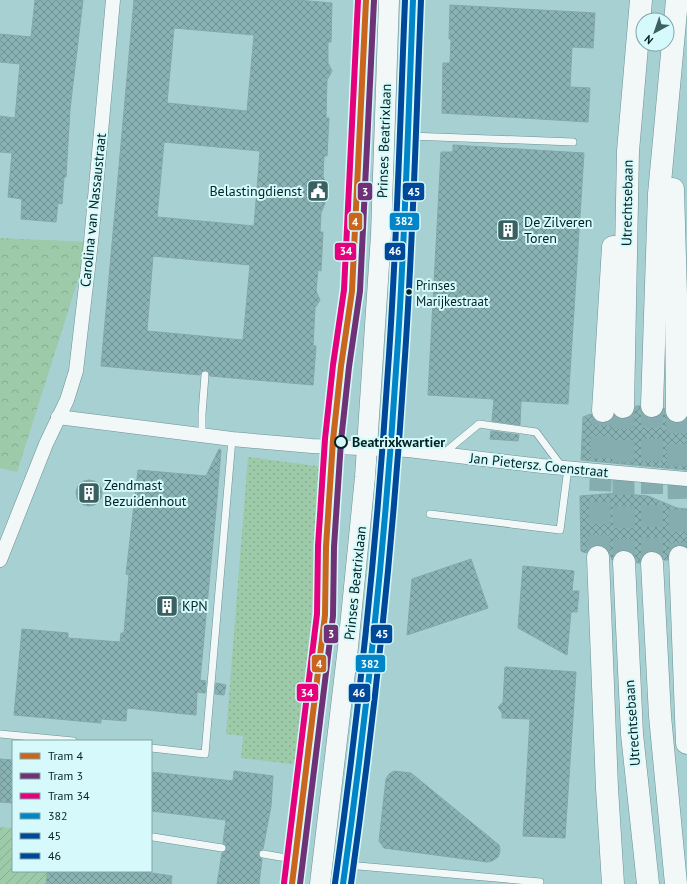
<svg xmlns="http://www.w3.org/2000/svg" width="687" height="884" font-family="'PT Sans',sans-serif">
	<defs>
		<pattern id="grass-dots" width="8" height="8" patternUnits="userSpaceOnUse"><rect width="8" height="8" fill="#9dcaa8"/><path d="M2 2h.1M6 6h.1" fill="none" stroke="#86ad90" stroke-width="1.8" stroke-linecap="round"/></pattern>
		<pattern id="park-crowns" width="20" height="18" patternUnits="userSpaceOnUse"><rect width="20" height="18" fill="#9dcaa8"/><path d="M2 6a3 3 0 1 1 6 0M12 15a3 3 0 1 1 6 0" fill="none" stroke="#86ad90"/></pattern>
		<pattern id="garden-furrows" width="10" height="10" patternUnits="userSpaceOnUse"><rect width="10" height="10" fill="#9dcaa8"/><path d="M-1 1l2-2M0 10L10 0M9 11l2-2" fill="none" stroke="#86ad90"/></pattern>
		<pattern id="building-cross-hatch" width="8" height="8" patternUnits="userSpaceOnUse"><rect width="8" height="8" fill="#88b2b4"/><path d="M0 0l8 8M0 8l8-8" fill="none" stroke="#6d9092"/></pattern>
	</defs>
	<rect width="100%" height="100%" fill="#a6d0d2"/>
	<!-- grass -->
	<path fill="url(#grass-dots)" d="M248 457 324 467 299 765 241 758 243 736 226 734Z"/>
	<!-- park -->
	<path fill="url(#park-crowns)" d="M0 238 90 242 17 472 0 468Z"/>
	<!-- garden -->
	<path fill="url(#garden-furrows)" d="M0 827 13 828V871H49L47 884H0Z"/>
	<!-- building -->
	<g fill="url(#building-cross-hatch)" stroke="#86a7a9" fill-rule="evenodd">
		<path d="M35 0H83L70 109 66 177H64L62 204 58 203 56 222 21 219 22 199 8 197 12 153 0 152V116L15 118 20 64 0 62V34L31 37Z"/>
		<path d="M134 0H297L332 3 331 42H328V63L332 71 327 80 326 118H329L327 156H324L323 176 326 185 322 194 325 203 321 213 320 232H323L321 271 318 270 316 291 320 300 315 308 313 346H316L313 385 210 376 206 370 203 371 200 375 101 366ZM174 28 254 35 247 111 167 103ZM164 142 260 151 254 226 157 217ZM153 256 250 265 243 340 147 331Z"/>
		<path d="M450 5 595 13 593 48 572 47 570 87 590 88 588 122 442 113 443 63H450L451 39H449Z"/>
		<path d="M453 145 584 153 568 404 521 401 520 425 492 421 494 399 428 395 441 152H453Z"/>
		<path d="M636 406H640L641 412 645 416 651 418 658 417 664 408 666 417 671 422 677 423 687 418V470L581 460 583 417 591 414 596 421 602 423 609 422 614 415 623 419 629 418 633 414Z"/>
		<path d="M491 431 519 435 518 441 490 439Z"/>
		<path d="M219 449 221 450 217 499 200 680 206 681 205 693 197 692 196 715 127 708 126 721 101 719V723L14 715 22 629 68 633V638L120 642 121 633H124L129 575 126 574 138 470 206 476Z"/>
		<circle cx="89" cy="493" r="13"/>
		<path d="M617 493 648 496 677 508 687 509V547L680 545 674 546 669 552 668 560H664L657 552 651 551 646 552 641 557 640 563H637L635 556 630 551 624 550 617 552 612 560 609 551 603 546 597 545 592 546 586 553 581 551 580 496Z"/>
		<path d="M471 559 488 608 407 635 412 579Z"/>
		<path d="M523 566 574 571 572 591H579L577 612H571L567 655 518 628Z"/>
		<path d="M505 667 576 672 565 838 523 836 530 719 502 718V713L498 707 503 702Z"/>
		<path d="M216 683 226 685 224 695 215 694Z"/>
		<path d="M0 759 13 760V803L0 802Z"/>
		<path d="M234 771 273 776 271 806 263 849 259 851 258 854 262 859 259 884H217L222 853 226 851 227 848 223 843 226 820 151 811V772L233 781Z"/>
		<path d="M394 771 411 773 499 845 500 851 498 857 492 861 487 862 384 848 379 841 386 779 389 774Z"/>
		<path d="M48 871H138L172 876 171 884H46Z"/>
	</g>
	<g fill="none" stroke-linecap="round" stroke-linejoin="round">
		<!-- primary-tunnel -->
		<g stroke="#85adaf" stroke-width="22" stroke-dasharray="22 11" stroke-linecap="butt">
			<path d="M652 406V563"/>
			<path d="M623 407 624 562"/>
			<path d="M677 411 680 557"/>
			<path d="M598 557 603 411"/>
		</g>
		<!-- lane casing -->
		<g stroke="#6f9192" stroke-width="8">
			<g id="lane">
				<path d="M409 136 573 142"/>
				<path d="M202 435V414L205 375"/>
				<path d="M444 453 479 424 536 432 562 467"/>
				<path d="M430 514 560 530 568 468"/>
				<path d="M0 734 73 741"/>
				<path d="M151 748 205 754 232 439"/>
				<path d="M153 837 222 848"/>
				<path d="M263 854 292 859"/>
				<path d="M347 865 540 882"/>
			</g>
		</g>
		<!-- street casing -->
		<g stroke="#6f9192" stroke-width="15">
			<g id="street">
				<path d="M58 417 232 439 312 446 408 450 542 466 687 479"/>
				<path d="M0 560 46 444 67 400 76 371 91 242 113 0"/>
			</g>
		</g>
		<!-- secondary casing -->
		<g stroke="#6f9192" stroke-width="21">
			<g id="secondary">
				<path d="M320 884 348 647 365 477 381 235 389 0"/>
				<path d="M343 884C371 689 390 491 401 294 406 196 409 98 413 0"/>
			</g>
		</g>
		<!-- primary casing -->
		<g stroke="#6f9192" stroke-width="23">
			<g id="primary">
				<path d="M673 189 676 294 677 411"/>
				<path d="M652 406 659 194 677 0"/>
				<path d="M623 407 628 151 641 0"/>
				<path d="M603 411 613 247"/>
				<path d="M598 557 607 788 613 884"/>
				<path d="M680 557 687 743"/>
				<path d="M624 562 632 734 648 884"/>
				<path d="M652 563 660 716 676 884"/>
			</g>
		</g>
		<!-- lane -->
		<use href="#lane" stroke="#f2f8f8" stroke-width="7"/>
		<!-- street -->
		<use href="#street" stroke="#f2f8f8" stroke-width="14"/>
		<!-- secondary -->
		<use href="#secondary" stroke="#f2f8f8" stroke-width="20"/>
		<!-- primary -->
		<use href="#primary" stroke="#f2f8f8" stroke-width="22"/>
		<!-- bus-1 casing -->
		<g stroke="#d6fafb" stroke-width="9">
			<path id="bus-1" d="M343 884C367 713 385 542 396 370 405 247 408 123 413 0"/>
		</g>
		<!-- bus-2 casing -->
		<g stroke="#d6fafb" stroke-width="9">
			<path id="bus-2" d="M351 884C375 713 393 542 404 370 413 247 416 124 421 0"/>
		</g>
		<!-- bus-3 casing -->
		<g stroke="#d6fafb" stroke-width="9">
			<path id="bus-3" d="M335 883C359 712 377 541 388 369 397 246 400 123 405 0"/>
		</g>
		<!-- bus-1 -->
		<use href="#bus-1" stroke="#0086c8" stroke-width="6"/>
		<!-- bus-2 -->
		<use href="#bus-2" stroke="#004899" stroke-width="6"/>
		<!-- bus-3 -->
		<use href="#bus-3" stroke="#004899" stroke-width="6"/>
		<!-- tram-1 casing -->
		<g stroke="#d6fafb" stroke-width="9">
			<path id="tram-1" d="M292 884 325 615 326 547 333 440 341 366 352 291 366 0"/>
		</g>
		<!-- tram-2 casing -->
		<g stroke="#d6fafb" stroke-width="9">
			<path id="tram-2" d="M300 884 333 616 334 547 341 441 349 367 360 291 374 0"/>
		</g>
		<!-- tram-3 casing -->
		<g stroke="#d6fafb" stroke-width="9">
			<path id="tram-3" d="M284 883 317 614 318 546 325 439 333 365 344 290 358 0"/>
		</g>
		<!-- tram-1 -->
		<use href="#tram-1" stroke="#ca651e" stroke-width="6"/>
		<!-- tram-2 -->
		<use href="#tram-2" stroke="#703276" stroke-width="6"/>
		<!-- tram-3 -->
		<use href="#tram-3" stroke="#e5007d" stroke-width="6"/>
	</g>
	<!-- icons -->
	<defs>
		<g id="civic-square" transform="scale(1.15)"><rect x="-9" y="-9" width="18" height="18" rx="4" fill="#3b6061" stroke="#d6fafb"/><path d="M-.6-6.5H3V-4.5H.6V-3L4-1V1h2V6H-6V1h2V-1L-.6-3ZM-1.2 2.5V6h2.4V2.5Z" fill="#fff"/></g>
		<g id="building-square" transform="scale(1.15)"><rect x="-9" y="-9" width="18" height="18" rx="4" fill="#3b6061" stroke="#d6fafb"/><path d="M-4-6H4V6H1V3H-1V6H-4ZM-2.5-4.3h1.7v1.8h-1.7ZM.8-4.3h1.7v1.8H.8ZM-2.5-1h1.7V.8h-1.7ZM.8-1h1.7V.8H.8Z" fill="#fff"/></g>
	</defs>
	<g fill-rule="evenodd">
		<use href="#civic-square" x="318" y="191"/>
		<use href="#building-square" x="508" y="230"/>
		<use href="#building-square" x="89" y="493"/>
		<use href="#building-square" x="167" y="606"/>
	</g>
	<!-- markers -->
	<circle fill="#022324" stroke="#d6fafb" stroke-width="1.5" cx="409" cy="292" r="3.5"/>
	<circle fill="#d6fafb" stroke="#022324" stroke-width="2" cx="341" cy="442" r="6"/>
	<g text-anchor="middle" stroke-width="4" stroke-linejoin="round" paint-order="stroke">
		<!-- bus labels -->
		<g font-size="13" fill="#022324" stroke="#d6fafb" text-anchor="start">
			<text x="416" y="290">Prinses<tspan x="416" dy="16">Marijkestraat</tspan></text>
		</g>
		<!-- street labels -->
		<g font-size="14" fill="#022324" stroke="#d6fafb">
			<text transform="translate(384 141) rotate(-88)" y="5">Prinses Beatrixlaan</text>
			<text transform="translate(627 203) rotate(-89)" y="5">Utrechtsebaan</text>
			<text transform="translate(93 210) rotate(-84)" y="5">Carolina van Nassaustraat</text>
			<text transform="translate(539 465) rotate(6)" y="5">Jan Pietersz. Coenstraat</text>
			<text transform="translate(355 583) rotate(-84)" y="5">Prinses Beatrixlaan</text>
			<text transform="translate(632 723) rotate(-94)" y="5">Utrechtsebaan</text>
		</g>
		<!-- poi labels -->
		<g font-size="14" fill="#022324" stroke="#d6fafb" text-anchor="start">
			<text x="302" y="196" text-anchor="end">Belastingdienst</text>
			<text x="524" y="227">De Zilveren<tspan x="524" dy="16">Toren</tspan></text>
			<text x="104" y="490">Zendmast<tspan x="104" dy="16">Bezuidenhout</tspan></text>
			<text x="182" y="611">KPN</text>
		</g>
		<!-- stop labels -->
		<g font-size="14" font-weight="bold" fill="#022324" stroke="#d6fafb" text-anchor="start">
			<text x="352" y="447">Beatrixkwartier</text>
		</g>
	</g>
	<g stroke="#d6fafb" stroke-width="1.5">
		<rect x="402" y="182" width="23" height="19" rx="4" fill="#004899"/>
		<rect x="357" y="182" width="16" height="19" rx="4" fill="#703276"/>
		<rect x="389" y="212" width="31" height="19" rx="4" fill="#0086c8"/>
		<rect x="348" y="212" width="15" height="19" rx="4" fill="#ca651e"/>
		<rect x="384" y="242" width="22" height="19" rx="4" fill="#004899"/>
		<rect x="334" y="242" width="23" height="19" rx="4" fill="#e5007d"/>
		<rect x="323" y="624" width="16" height="20" rx="4" fill="#703276"/>
		<rect x="370" y="624" width="23" height="20" rx="4" fill="#004899"/>
		<rect x="311" y="654" width="16" height="19" rx="4" fill="#ca651e"/>
		<rect x="355" y="654" width="31" height="19" rx="4" fill="#0086c8"/>
		<rect x="296" y="683" width="23" height="19" rx="4" fill="#e5007d"/>
		<rect x="348" y="683" width="23" height="20" rx="4" fill="#004899"/>
	</g>
	<g font-size="11" text-anchor="middle" font-weight="bold" fill="#fff">
		<text x="414" y="196">45</text>
		<text x="365" y="196">3</text>
		<text x="404" y="225">382</text>
		<text x="355" y="226">4</text>
		<text x="395" y="255">46</text>
		<text x="346" y="255">34</text>
		<text x="331" y="638">3</text>
		<text x="382" y="638">45</text>
		<text x="319" y="668">4</text>
		<text x="370" y="668">382</text>
		<text x="307" y="697">34</text>
		<text x="359" y="697">46</text>
	</g>
	<!-- legend -->
	<rect x="12" y="740" width="140" height="132" fill="#d6fafb" stroke="#81a4a5"/>
	<rect x="20" y="753" width="20" height="6" fill="#ca651e" stroke="#81a4a5"/>
	<text x="48" y="760" font-size="12" fill="#022324">Tram 4</text>
	<rect x="20" y="773" width="20" height="6" fill="#703276" stroke="#81a4a5"/>
	<text x="48" y="780" font-size="12" fill="#022324">Tram 3</text>
	<rect x="20" y="793" width="20" height="6" fill="#e5007d" stroke="#81a4a5"/>
	<text x="48" y="800" font-size="12" fill="#022324">Tram 34</text>
	<rect x="20" y="813" width="20" height="6" fill="#0086c8" stroke="#81a4a5"/>
	<text x="48" y="820" font-size="12" fill="#022324">382</text>
	<rect x="20" y="833" width="20" height="6" fill="#004899" stroke="#81a4a5"/>
	<text x="48" y="840" font-size="12" fill="#022324">45</text>
	<rect x="20" y="853" width="20" height="6" fill="#004899" stroke="#81a4a5"/>
	<text x="48" y="860" font-size="12" fill="#022324">46</text>
	<!-- north arrow -->
	<g transform="translate(655 32) rotate(220)"><circle r="19" fill="#d6fafb" stroke="#81a4a5"/>
	<path d="M0-3L7 15L0 10L-7 15Z" fill="#3b6061"/>
	<text y="-6" font-size="11" font-weight="bold" text-anchor="middle" fill="#022324">N</text>
	</g>
</svg>
